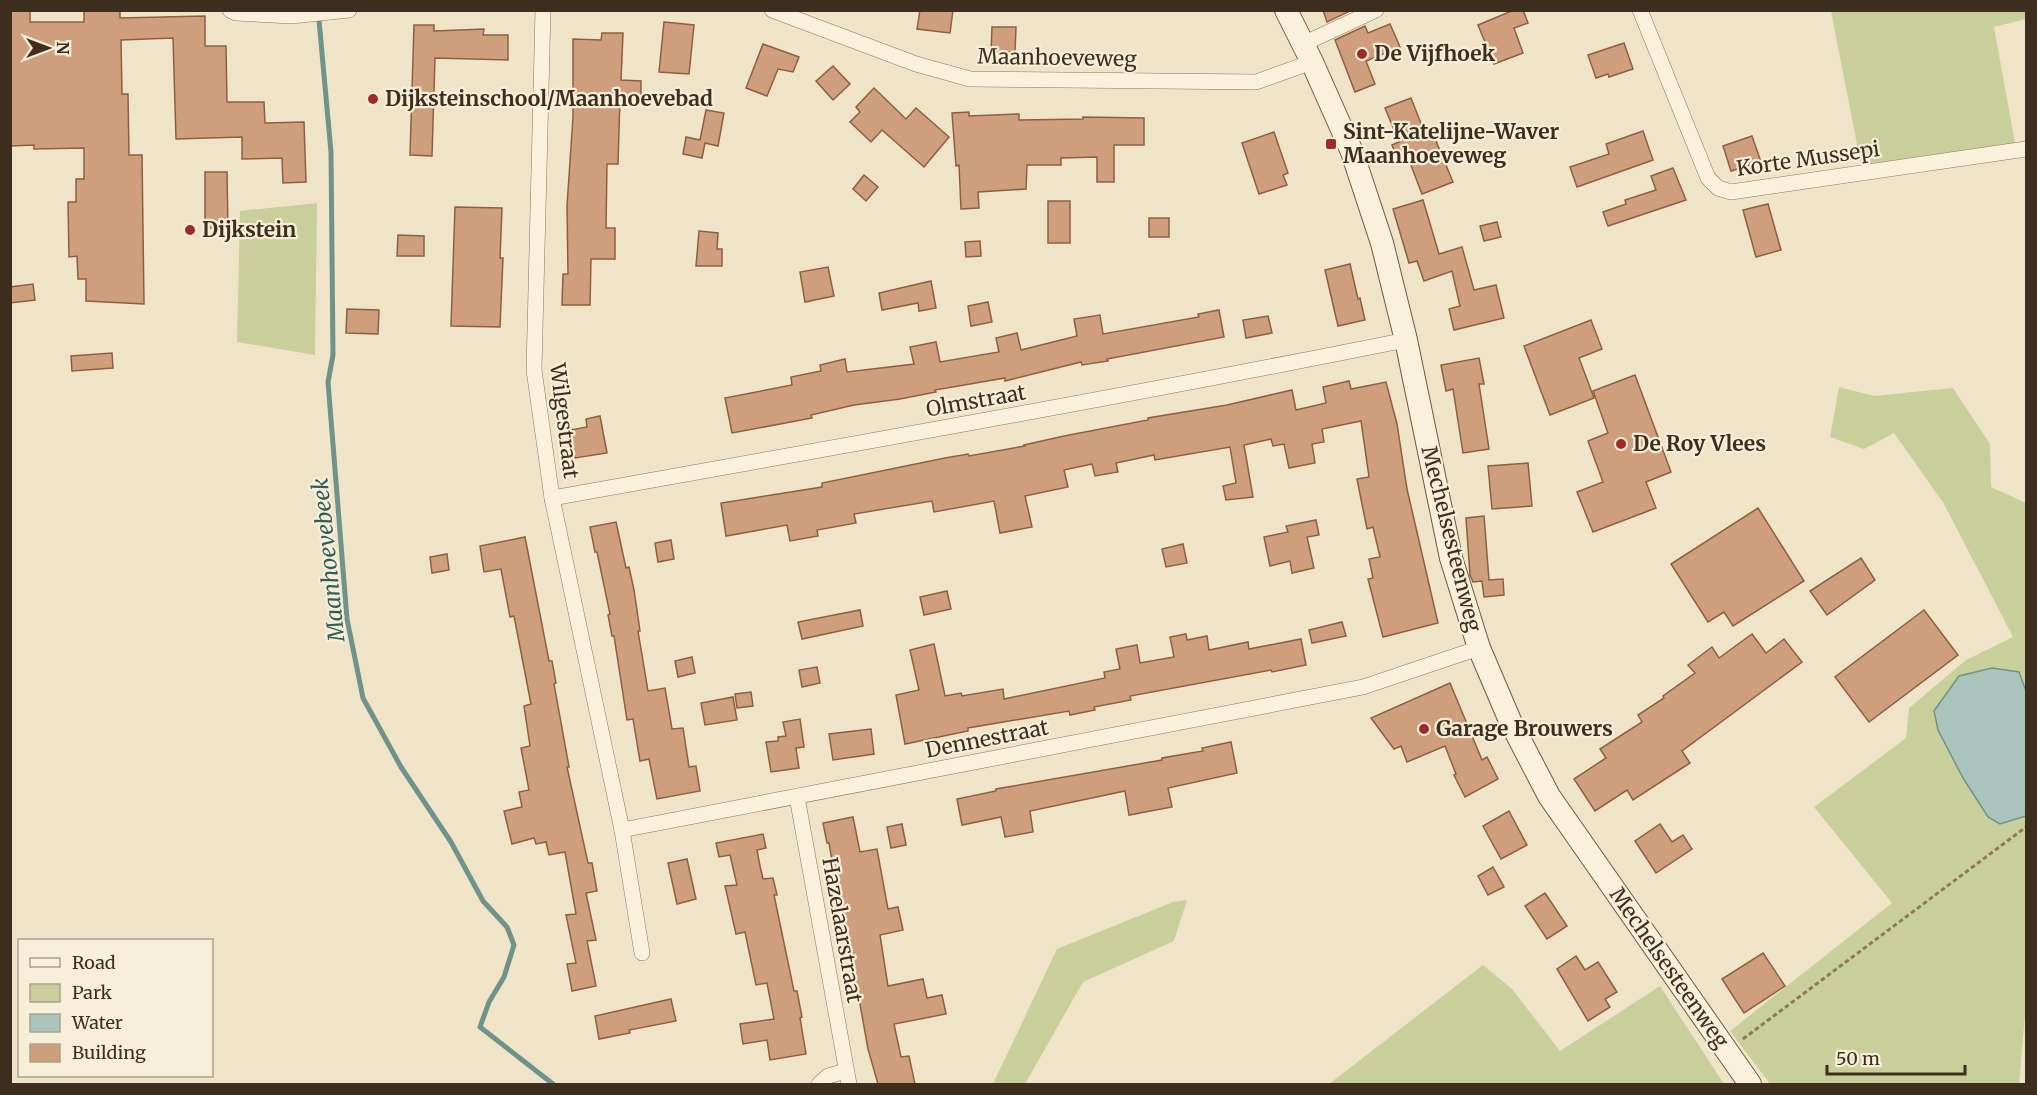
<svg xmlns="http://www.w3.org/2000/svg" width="2037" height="1095" font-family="Merriweather,serif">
	<rect width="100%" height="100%" fill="#f0e4c8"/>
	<!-- green -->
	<g fill="#c9cf9b">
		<path d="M1831 11H2026V19L1994 27 2015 143 1861 165Z"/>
		<path d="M317 203 315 355 237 342 240 211Z"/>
		<path d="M1839 387 1874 396 1953 388 1990 444 1991 487 2026 503V691L2019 672 1992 668 1959 676 1938 730 1963 778 1988 817 2000 824 2026 816V1004L2019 1084H1770L1730 1031 1892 903 1814 807 1906 738 1909 708 1966 660 2013 637 1944 504 1894 433 1864 449 1830 437Z"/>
		<path d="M1187 900 1174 941 1083 982 1025 1084H993L1057 949 1173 902Z"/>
		<path d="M1483 965 1512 989 1560 1051 1660 986 1724 1084H1329Z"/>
	</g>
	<!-- water -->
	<path fill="#a9c4bc" stroke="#6f938a" stroke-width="1.5" d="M1992 668 2019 672 2026 691V816L2000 824 1988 817 1963 778 1938 730 1934 711 1959 676Z"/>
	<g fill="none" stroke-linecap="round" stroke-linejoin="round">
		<!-- stream -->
		<path stroke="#6f938a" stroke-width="5" d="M319 20 331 152 333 355 328 382 347 619 363 698 401 767 451 842 483 901 507 927 514 945 504 977 489 1002 480 1027 553 1084"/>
	</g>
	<!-- building -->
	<g fill="#cf9f7d" stroke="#8d5f41" stroke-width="1.5">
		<path d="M10 10H30V22H84V10H120V18L205 16V46H226L227 102H264L265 123 304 122 306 182 283 183 282 158 242 159V137L176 139 173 38 121 40 122 94H128L129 155H142L144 304 86 301V279H78L77 256 69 257 68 202H76V179H84V148L34 149V145L10 146Z"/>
		<path d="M920 10H953L950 33 917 29Z"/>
		<path d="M1323 10H1347L1348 12 1327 22Z"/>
		<path d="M1514 10H1523L1528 23 1514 28 1523 53 1494 64 1478 25Z"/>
		<path d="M664 22 694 25 689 74 659 72Z"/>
		<path d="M1390 24 1400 47 1366 61 1375 84 1355 92 1335 40 1365 26 1368 33Z"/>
		<path d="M414 25H434V31L484 29 483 35H508V60L435 58 432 156 410 155Z"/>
		<path d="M992 27H1016L1015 52H991Z"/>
		<path d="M602 33H623L621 80 641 81V97H620L618 164H607L606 228H615V259H591L590 305H562L563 274H568L567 206 573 117V39L601 40Z"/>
		<path d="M1624 43 1633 69 1609 77 1608 74 1596 78 1588 55Z"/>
		<path d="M763 44 799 57 793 72 778 69 767 96 746 88Z"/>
		<path d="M833 66 850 84 833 100 816 81Z"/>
		<path d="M874 88 906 119 916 108 949 137 924 167 882 130 871 142 850 122 860 112 856 107Z"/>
		<path d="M1411 98 1424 131 1431 129 1453 182 1422 194 1407 155 1397 159 1392 145 1399 142 1385 108Z"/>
		<path d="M706 110 724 113 718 146 705 143 702 158 683 154 686 137 700 140Z"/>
		<path d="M969 112V116L1019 114V120L1083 119V117L1144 118V145H1114V182H1097V157L1061 158V165H1027L1026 189 978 192 979 208 961 209 959 165 956 166 952 113Z"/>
		<path d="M1643 131 1653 160 1577 187 1570 167 1609 154 1606 144Z"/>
		<path d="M1274 132 1288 173 1283 175 1287 185 1259 194 1242 143Z"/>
		<path d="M1752 136 1761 162 1731 171 1723 146Z"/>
		<path d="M1673 168 1686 200 1608 226 1603 212 1626 204 1625 200 1656 190 1651 176Z"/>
		<path d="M205 172H227L228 228H205Z"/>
		<path d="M864 175 878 187 866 201 853 189Z"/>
		<path d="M1423 200 1439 254 1462 247 1474 290 1496 285 1504 318 1454 330 1449 309 1460 306 1452 271 1424 281 1417 261 1409 263 1393 209Z"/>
		<rect x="1048" y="201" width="22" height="42"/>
		<path d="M1768 204 1781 250 1756 257 1743 210Z"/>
		<path d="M455 207 502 208 500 258H503L500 327 451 326Z"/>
		<rect x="1149" y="218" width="20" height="19"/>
		<path d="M1497 222 1501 237 1484 241 1480 226Z"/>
		<path d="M699 231 718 233 717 249H722V266H696Z"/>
		<path d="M398 235 424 236V256H397Z"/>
		<path d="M980 241 981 256 966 257 965 242Z"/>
		<path d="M1350 264 1358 299 1360 298 1365 320 1338 326 1325 270Z"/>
		<path d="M828 267 834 296 805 302 800 272Z"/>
		<path d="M931 281 936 308 919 311 918 303 882 310 879 293Z"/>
		<path d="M33 284 35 300 10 303V287Z"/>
		<path d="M988 302 992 322 971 326 968 306Z"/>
		<path d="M347 309 379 310 378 334 346 333Z"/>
		<path d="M1219 310 1224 337 1107 359 1108 361 1082 365 1081 362 1005 381V378L935 390 936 392 900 399 854 405 811 415 812 418 732 433 725 398 792 385 791 377 821 371 820 365 845 359 847 372 914 364 910 347 936 342 940 362 999 352 996 338 1017 333 1021 350 1077 336 1074 319 1100 315 1103 334 1199 317 1198 314Z"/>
		<path d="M1268 316 1272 333 1246 338 1243 320Z"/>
		<path d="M1591 320 1602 349 1579 358 1594 398 1550 415 1524 346Z"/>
		<path d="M112 353 113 368 72 371 71 356Z"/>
		<path d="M1479 358 1484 384H1479L1489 449 1463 453 1453 389 1446 391 1441 365Z"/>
		<path d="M1635 375 1671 472 1646 482 1656 508 1593 532 1577 492 1603 482 1588 441 1608 433 1593 391Z"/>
		<path d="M1349 381 1351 389 1386 382 1397 424 1407 489 1438 623 1383 637 1368 579 1373 578 1369 559 1380 557 1373 527 1367 529 1357 479 1369 477 1361 421 1322 429 1324 442 1312 444 1315 463 1289 468 1284 444 1273 446 1271 439 1244 445 1253 497 1226 500 1223 486 1236 483 1230 447 1155 460 1154 455 1116 463 1118 472 1095 476 1092 464 1064 470 1068 487 1025 496 1032 527 1000 533 994 501 934 512 932 501 854 514 856 523 817 530 818 536 790 541 787 525 726 536 721 503 822 487V483L945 458 968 454 969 456 1025 446 1024 445 1064 436 1148 420V418L1227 405 1292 390 1296 410 1326 403 1323 387Z"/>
		<path d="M600 416 607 453 575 458 570 430 587 427 586 419Z"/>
		<path d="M1528 463 1532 506 1492 509 1488 466Z"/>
		<path d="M1758 508 1804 581 1733 626 1724 612 1708 622 1671 564Z"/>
		<path d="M1484 516 1489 580 1503 579 1504 595 1484 597 1482 581 1473 582 1470 575 1466 518Z"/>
		<path d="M1316 520 1319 535 1307 537 1314 568 1292 573 1290 561 1270 566 1264 537 1288 532 1286 526Z"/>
		<path d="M616 522 626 568 629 567 634 590 640 631H638L648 691 665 688 672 729 683 728 689 767 696 766 700 791 657 799 649 759 640 761 633 719 627 720 614 636H612L608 615 610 614 597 552H595L590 527Z"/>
		<path d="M525 537 549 661H552L556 683 554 684 569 767H567L588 863H592L597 891 586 893 596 940 587 941 596 986 572 991 567 964 576 963 566 915 576 914 565 852 549 855 546 842 536 844 534 838 512 844 504 811 522 807 519 792 529 790 521 748 530 746 524 706 531 704 514 616 510 617 501 569 484 572 480 546Z"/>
		<path d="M671 540 674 559 658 562 655 543Z"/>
		<path d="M1183 544 1187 563 1166 567 1162 549Z"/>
		<path d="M447 554 449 570 432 573 430 557Z"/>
		<path d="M1861 558 1875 580 1827 615 1810 591Z"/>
		<path d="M947 591 951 609 924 615 920 597Z"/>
		<path d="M860 610 863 626 802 639 798 622Z"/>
		<path d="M1924 610 1958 655 1869 722 1835 677Z"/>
		<path d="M1342 622 1346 636 1312 643 1309 630Z"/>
		<path d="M1186 634 1187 640 1207 636 1209 650 1248 642 1249 649 1301 639 1306 665 1272 672 1271 670 1130 696 1131 700 1094 707 1095 710 1070 715 1069 711 968 728V731L905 744 896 695 919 690 910 650 934 644 945 696 961 693 962 696 1003 689 1004 699 1105 678 1104 672 1120 669 1116 649 1137 645 1140 663 1174 657 1170 637Z"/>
		<path d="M1752 634 1766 653 1784 639 1802 662 1682 751 1690 763 1633 800 1627 790 1595 811 1574 779 1606 758 1600 749 1642 722 1638 715 1664 698 1663 696 1695 673 1688 665 1712 647 1719 658Z"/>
		<path d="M692 657 695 673 678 677 675 661Z"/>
		<path d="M817 667 820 683 802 687 799 670Z"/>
		<path d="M1450 683 1482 760 1487 757 1498 779 1465 797 1454 775 1456 774 1445 746 1407 762 1401 746 1394 749 1371 718Z"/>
		<path d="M751 692 753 706 737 708 735 694Z"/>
		<path d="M733 697 737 720 705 725 701 703Z"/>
		<path d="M800 719 804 747 796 748 799 768 771 772 766 742 778 741V737L786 736 783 722Z"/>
		<path d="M871 729 874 754 833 760 829 734Z"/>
		<path d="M1231 742 1237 773 1168 788 1172 807 1129 815 1125 791 1030 811 1033 832 1005 837 1001 817 962 825 957 799 996 791V789L1162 760V758L1203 751 1202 748Z"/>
		<path d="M1509 811 1527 845 1501 859 1483 826Z"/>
		<path d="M853 817 860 852 877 849 888 909 898 907 903 930 880 935 888 986 923 979 927 998 942 995 946 1014 894 1024 901 1057 909 1056 915 1084H878L868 1049 852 959 850 960 845 938 829 843H827L823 823Z"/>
		<path d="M902 824 906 845 891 848 887 827Z"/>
		<path d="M1660 824 1672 842 1683 835 1692 849 1656 873 1635 841Z"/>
		<path d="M763 834 766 848 757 850 760 866 763 879 773 878 777 895H774L794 991H797L802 1017 800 1018 806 1054 770 1060 767 1040 743 1044 740 1024 774 1019 767 983 756 985 745 932 736 934 725 886 737 885 730 855 719 857 716 843Z"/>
		<path d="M687 859 696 899 677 904 668 863Z"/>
		<path d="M1493 867 1504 887 1488 895 1478 876Z"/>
		<path d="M1545 893 1567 926 1547 939 1525 906Z"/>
		<path d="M1763 953 1785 986 1744 1013 1722 979Z"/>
		<path d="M1576 956 1585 970 1598 962 1617 992 1605 999 1610 1007 1588 1021 1557 969Z"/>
		<path d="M671 999 676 1021 629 1030 630 1033 599 1039 595 1016Z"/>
	</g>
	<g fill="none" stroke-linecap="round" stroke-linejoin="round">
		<!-- minor casing -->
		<g stroke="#8d765c" stroke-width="16">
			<g id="minor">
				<path d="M230 10 236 13 291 16 349 10"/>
				<path d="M543 10 534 370 552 498 622 830"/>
				<path d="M772 10 916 64 970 79 1256 82 1312 62"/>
				<path d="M1640 10 1708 178 1718 188 1731 192 2026 149"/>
				<path d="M1303 44 1376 10"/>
				<path d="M552 498C837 447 1122 397 1406 340"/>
				<path d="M797 797 849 1084"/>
				<path d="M642 953 622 830 1363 687 1479 648"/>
				<path d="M819 1084 828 1076 846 1071"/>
			</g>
		</g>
		<!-- secondary casing -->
		<g stroke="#6f573f" stroke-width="24">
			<path id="secondary" d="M1286 10 1312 62 1352 152 1382 243 1406 340 1451 558 1479 648 1511 723 1549 796 1750 1084"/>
		</g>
		<!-- path -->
		<path stroke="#8d765c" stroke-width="3" stroke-dasharray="4.5 3" stroke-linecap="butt" d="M1743 1039 2026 827"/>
		<!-- minor -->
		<use href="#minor" stroke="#faf1dc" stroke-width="15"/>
		<!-- secondary -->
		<use href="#secondary" stroke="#faf1dc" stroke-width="22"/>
	</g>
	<!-- markers -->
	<g fill="#9e2a2b" stroke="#f7eed8" stroke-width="2">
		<circle cx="1362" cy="54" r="6"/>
		<circle cx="373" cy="99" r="6"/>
		<rect x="1325" y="138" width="12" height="12" rx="3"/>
		<circle cx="190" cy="230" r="6"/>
		<circle cx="1621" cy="444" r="6"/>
		<circle cx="1424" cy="729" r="6"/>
	</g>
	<g text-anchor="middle" stroke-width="4.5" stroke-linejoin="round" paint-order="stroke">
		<!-- poi labels -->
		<g font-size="21" font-weight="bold" fill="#3d2e20" stroke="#f7eed8" text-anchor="start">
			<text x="1374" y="61">De Vijfhoek</text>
			<text x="385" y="106">Dijksteinschool/Maanhoevebad</text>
			<text x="1343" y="139">Sint-Katelijne-Waver<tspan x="1343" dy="24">Maanhoeveweg</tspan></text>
			<text x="202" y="237">Dijkstein</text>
			<text x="1633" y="451">De Roy Vlees</text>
			<text x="1436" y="736">Garage Brouwers</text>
		</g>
		<!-- street labels -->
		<g font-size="21" fill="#3d2e20" stroke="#f7eed8">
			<text transform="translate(1057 58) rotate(1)" y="7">Maanhoeveweg</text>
			<text transform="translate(1808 159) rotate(-8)" y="7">Korte Mussepi</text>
			<text transform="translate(976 401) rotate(-10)" y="7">Olmstraat</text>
			<text transform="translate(564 421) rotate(83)" y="7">Wilgestraat</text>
			<text transform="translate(1451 539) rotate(76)" y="7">Mechelsesteenweg</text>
			<text transform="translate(987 739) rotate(-11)" y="7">Dennestraat</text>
			<text transform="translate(842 930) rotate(80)" y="7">Hazelaarstraat</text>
			<text transform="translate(1669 968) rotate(55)" y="7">Mechelsesteenweg</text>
		</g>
		<!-- water labels -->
		<g font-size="22" font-style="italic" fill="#2f5d5a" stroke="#f7eed8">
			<text transform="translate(328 560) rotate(-96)" y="8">Maanhoevebeek</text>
		</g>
	</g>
	<!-- border -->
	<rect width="2037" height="1095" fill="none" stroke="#3d2e20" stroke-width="24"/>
	<!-- legend -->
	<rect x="18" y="939" width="195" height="138" fill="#f7eed8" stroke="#ada18e" stroke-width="1.5"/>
	<rect x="30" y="958" width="30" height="9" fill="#faf1dc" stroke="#ada18e" stroke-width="1.5"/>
	<text x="72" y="969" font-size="18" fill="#3d2e20">Road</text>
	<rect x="30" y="984" width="30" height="18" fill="#c9cf9b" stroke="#ada18e" stroke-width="1.5"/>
	<text x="72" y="999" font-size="18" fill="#3d2e20">Park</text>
	<rect x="30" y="1014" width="30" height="18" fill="#a9c4bc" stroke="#ada18e" stroke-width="1.5"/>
	<text x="72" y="1029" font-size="18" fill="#3d2e20">Water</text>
	<rect x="30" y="1044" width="30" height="18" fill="#cf9f7d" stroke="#ada18e" stroke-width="1.5"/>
	<text x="72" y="1059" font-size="18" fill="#3d2e20">Building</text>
	<!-- north arrow -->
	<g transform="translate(48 48) rotate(90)" stroke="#f7eed8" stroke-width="4.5" paint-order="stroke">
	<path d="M0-4.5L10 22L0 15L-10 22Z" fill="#3d2e20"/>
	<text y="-9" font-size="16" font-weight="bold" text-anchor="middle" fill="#3d2e20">N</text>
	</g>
	<!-- scale -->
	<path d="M1827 1065v9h138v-9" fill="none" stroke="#3d2e20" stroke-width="3"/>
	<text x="1836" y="1065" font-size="18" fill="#3d2e20" stroke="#f7eed8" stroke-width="4.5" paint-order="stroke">50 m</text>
</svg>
